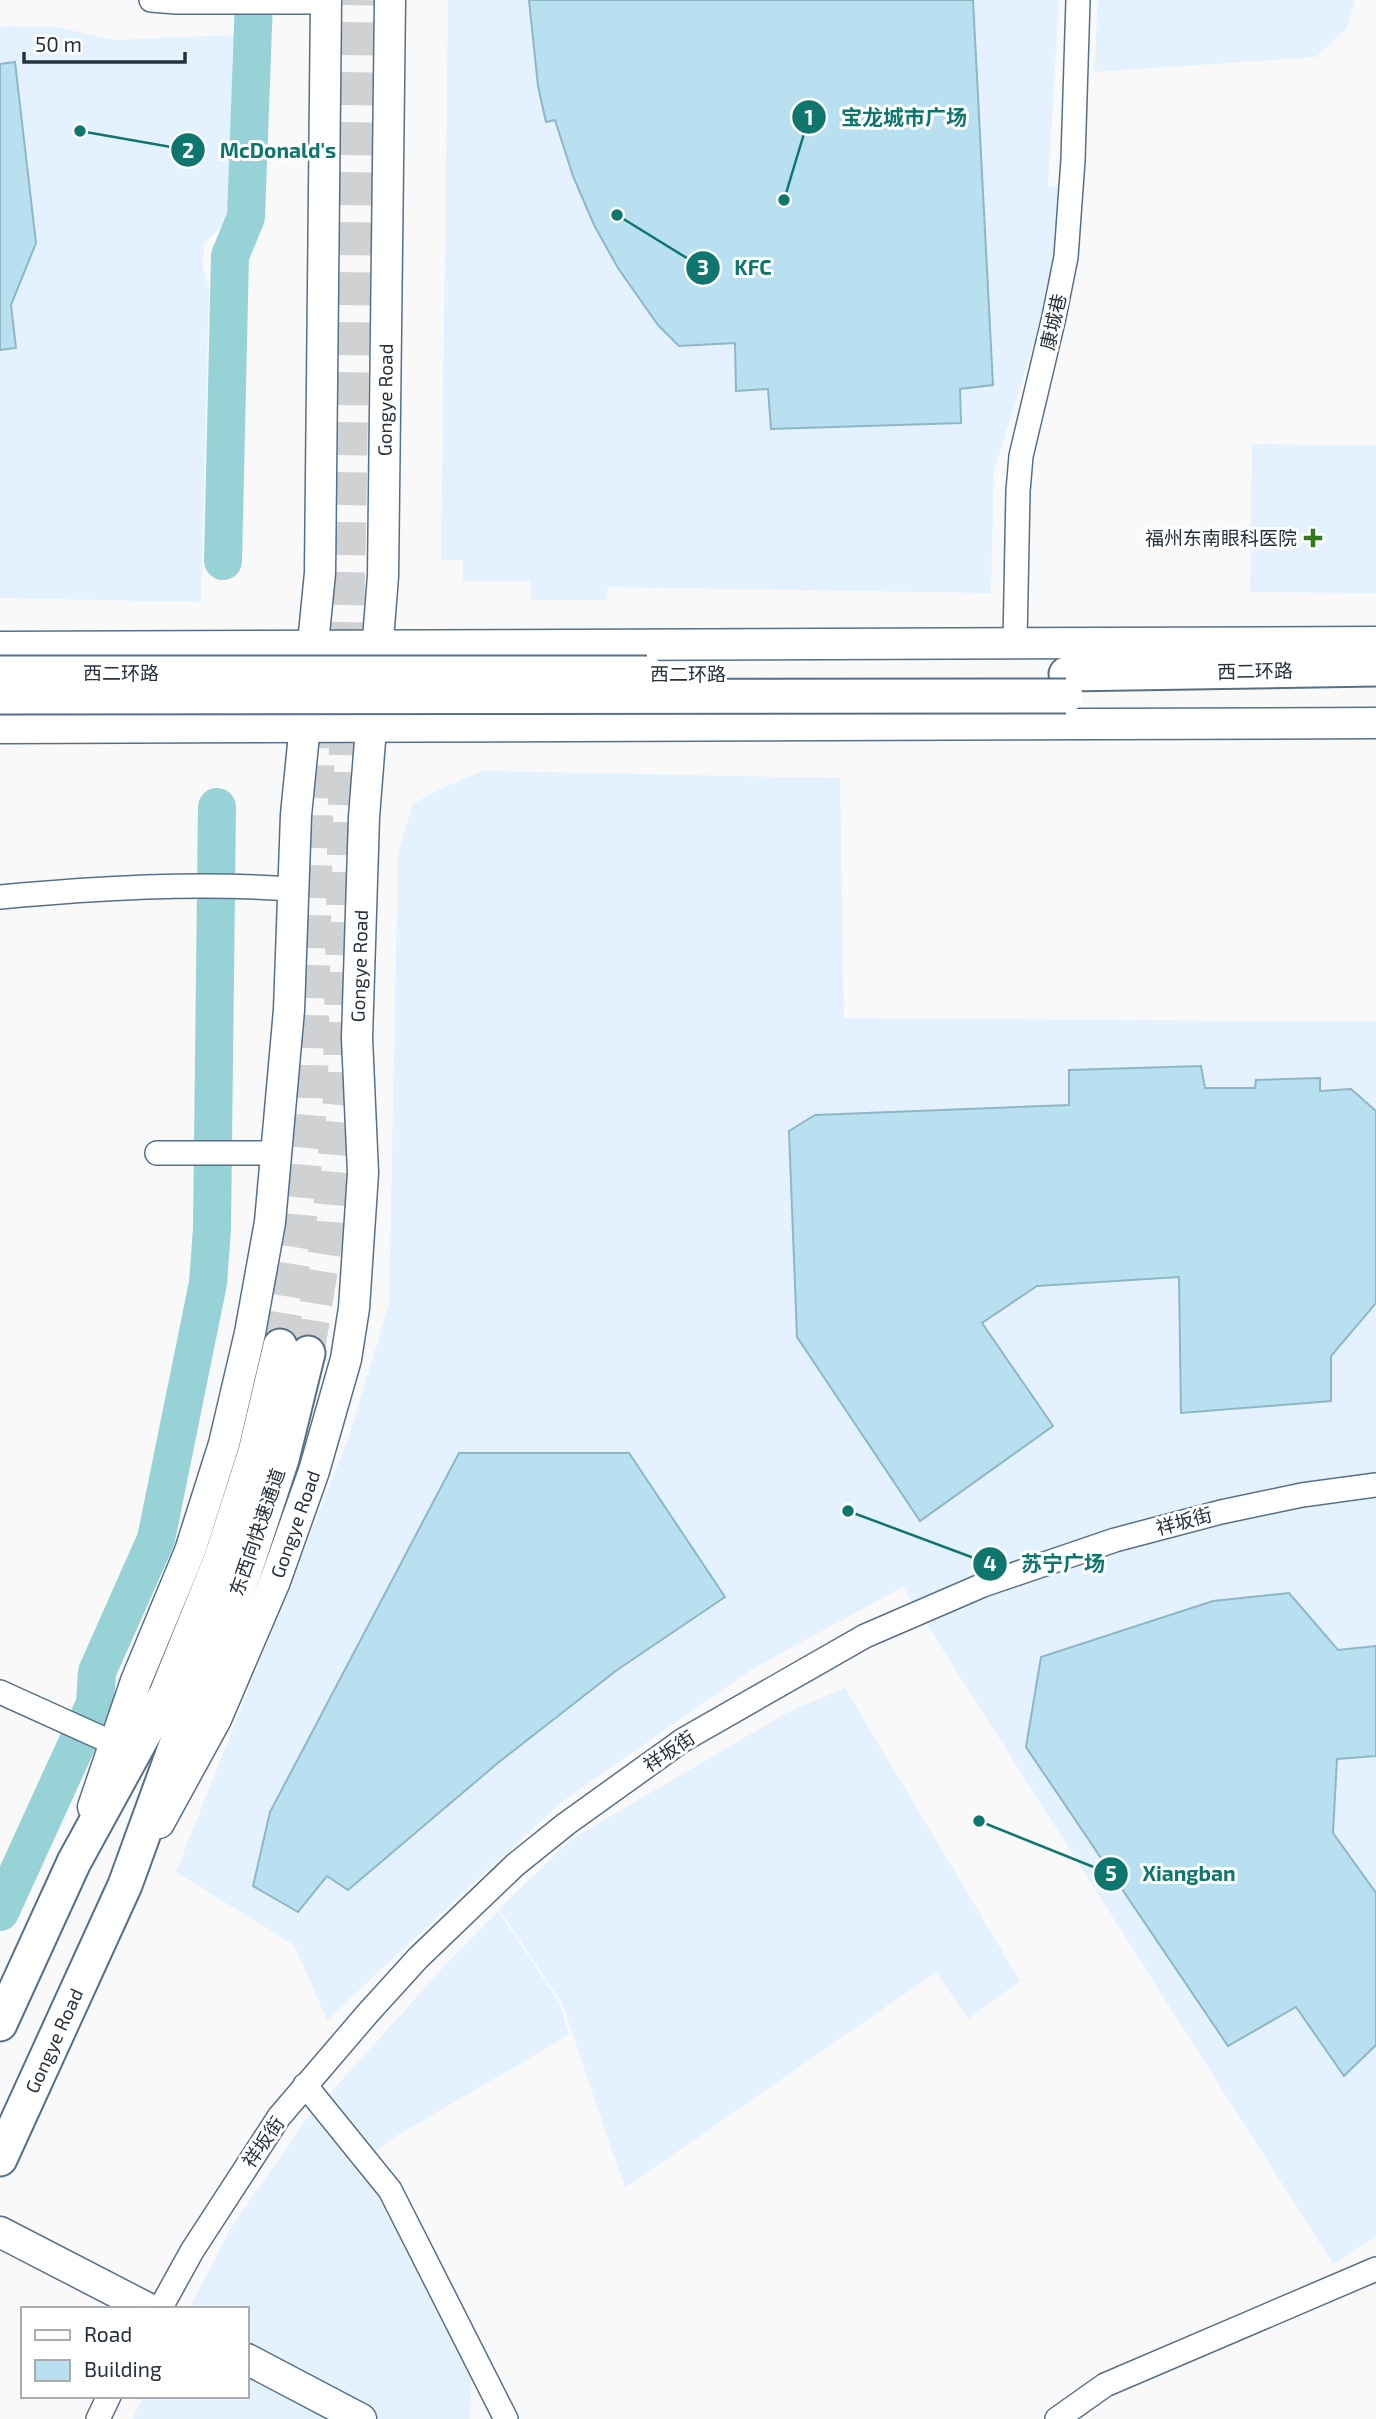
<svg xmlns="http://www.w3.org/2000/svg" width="1376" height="2419" font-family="'Exo 2','Noto Sans SC',sans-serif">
	<rect width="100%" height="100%" fill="#f9f9f9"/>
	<!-- built -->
	<g fill="#e4f2ff">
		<path d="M448 0H1059L1048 186 1064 187 1057 253 1049 295 994 471 991 593 608 587 607 600H531L530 581H463V560H441Z"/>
		<path d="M1098 0H1355L1347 28 1316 57 1094 72Z"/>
		<path d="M0 26 56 27 114 40 236 35 231 217 204 243 203 267 209 290 201 602 0 598Z"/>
		<path d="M1252 444 1376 446V593L1250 592Z"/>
		<path d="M483 771 840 778 844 1018 1376 1022V2236L1342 2259 1333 2264 903 1587 752 1669 559 1804 327 2020 294 1945 176 1872 349 1436 389 1304 398 854 413 804 442 788Z"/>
		<path d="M845 1688 1020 1981 968 2019 936 1972 625 2188 562 2003 499 1909 570 1840 788 1712Z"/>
		<path d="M498 1911 559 2002 569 2035 391 2139 362 2164 472 2368 470 2419H132L144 2396H247V2309H189L232 2226 306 2120 449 1961Z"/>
	</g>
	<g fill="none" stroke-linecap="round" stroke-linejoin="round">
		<!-- river -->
		<g stroke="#97d2d7" stroke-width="38">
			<path d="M223 561 230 256 246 217 254 0"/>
			<path d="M0 1912 95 1704 97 1672 156 1539 208 1283 212 1229 217 807"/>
		</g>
	</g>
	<!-- building -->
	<g fill="#b8e0f0" stroke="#8fb6c5" stroke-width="2">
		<path d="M529 0H973L993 385 960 389 961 423 771 429 768 389 736 391 735 343 679 346 658 325 618 268 594 225 573 176 555 120 546 122 538 86Z"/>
		<path d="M15 62 36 243 11 305 16 348 0 350V64Z"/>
		<path d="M1201 1066 1205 1088H1255L1256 1080 1320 1078V1091L1351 1089 1376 1111V1303L1331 1356V1401L1181 1413 1179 1277 1037 1286 982 1323 1053 1426 920 1521 797 1337 789 1131 815 1115 1069 1105V1070Z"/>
		<path d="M459 1453H629L725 1597 617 1670 499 1762 348 1890 327 1876 298 1912 253 1886 270 1812Z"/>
		<path d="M1289 1593 1338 1650 1376 1646V1756L1337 1759 1333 1833 1376 1893V2045L1344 2076 1296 2007 1228 2046 1026 1747 1041 1657 1213 1601Z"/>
	</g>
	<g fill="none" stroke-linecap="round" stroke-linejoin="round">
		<!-- highway-tunnel -->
		<g stroke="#cfd1d3" stroke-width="33" stroke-dasharray="33 17" stroke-linecap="butt">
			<path d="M280 1346 300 1224 311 1102 319 702"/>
			<path d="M308 1353 328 1228 339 1103 359 0"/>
		</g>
		<!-- minor casing -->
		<g stroke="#567087" stroke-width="26">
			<g id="minor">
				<path d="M151 0 176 2H326"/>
				<path d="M1015 642 1018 491 1021 456 1054 317 1066 257 1073 160 1078 0"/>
				<path d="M0 897C98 888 195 882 293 889"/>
				<path d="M157 1153H276"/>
				<path d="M0 1692 115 1744"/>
				<path d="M305 2085 390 2190 506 2419"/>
				<path d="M160 2309 192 2251 279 2117 368 2013 418 1958 515 1865 566 1824 683 1740 865 1636 983 1585 1115 1540 1221 1512 1302 1495 1376 1485"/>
				<path d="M98 2419 109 2396"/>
				<path d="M1057 2419 1105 2385 1376 2269"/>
			</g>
		</g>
		<!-- major casing -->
		<g stroke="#567087" stroke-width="33">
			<g id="major">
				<path d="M0 647 1376 642"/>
				<path d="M0 728 1376 723"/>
				<path d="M93 1807 136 1681 190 1551 224 1444 250 1333 270 1222 289 1010 296 815 320 573 326 0"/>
				<path id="s1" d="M159 1823 216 1719 275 1581 314 1471 346 1359 354 1308 363 1173 357 1038 364 817 383 576 390 0"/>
				<path d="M0 2232 149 2309"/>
				<path d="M247 2359 361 2419"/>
			</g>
		</g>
		<!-- highway casing -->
		<g stroke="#567087" stroke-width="37">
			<g id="highway">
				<path d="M1066 674 1376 669"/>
				<path d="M0 2024 74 1862 166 1694 220 1561 255 1452 280 1346"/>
				<path id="s2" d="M0 2159 125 1885 190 1706 245 1571 282 1459 308 1353"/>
			</g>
		</g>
		<!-- minor -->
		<use href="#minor" stroke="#fff" stroke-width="23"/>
		<!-- major -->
		<use href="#major" stroke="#fff" stroke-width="30"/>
		<!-- highway -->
		<use href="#highway" stroke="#fff" stroke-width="33"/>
		<!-- highway-bridge casing -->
		<g stroke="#567087" stroke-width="37" stroke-linecap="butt">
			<g id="highway-bridge">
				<path d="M0 673H647"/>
				<path d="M0 697 1066 696"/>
			</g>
		</g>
		<!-- highway-bridge -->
		<use href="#highway-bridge" stroke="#fff" stroke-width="33"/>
	</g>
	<!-- markers -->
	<path fill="#31781a" stroke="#fff" stroke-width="2.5" d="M1309.5 527.5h7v7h7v7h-7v7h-7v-7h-7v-7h7z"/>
	<g text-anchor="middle" stroke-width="6" stroke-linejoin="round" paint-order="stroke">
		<!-- street labels -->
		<g font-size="19" fill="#26313b" stroke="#fff">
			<text transform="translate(1053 322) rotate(-77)" y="7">康城巷</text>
			<text dy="7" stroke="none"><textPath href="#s1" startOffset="1463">Gongye Road</textPath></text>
			<text transform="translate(1255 671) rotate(-1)" y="7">西二环路</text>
			<text x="121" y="680">西二环路</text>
			<text x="688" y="681">西二环路</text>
			<text dy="7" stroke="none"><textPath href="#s1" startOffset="896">Gongye Road</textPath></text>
			<text transform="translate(1184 1521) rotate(-15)" y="7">祥坂街</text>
			<text dy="7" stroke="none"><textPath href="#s1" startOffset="329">Gongye Road</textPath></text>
			<text transform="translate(257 1532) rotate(-71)" y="7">东西向快速通道</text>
			<text transform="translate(669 1751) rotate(-34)" y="7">祥坂街</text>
			<text dy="7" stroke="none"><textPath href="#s2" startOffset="130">Gongye Road</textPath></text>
			<text transform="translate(263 2142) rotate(-55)" y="7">祥坂街</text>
		</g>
		<!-- poi labels -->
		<g font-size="19" fill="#26313b" stroke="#fff" text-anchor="end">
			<text x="1297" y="545">福州东南眼科医院</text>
		</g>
	</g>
	<!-- callouts -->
	<path fill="none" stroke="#0f766e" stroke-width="2.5" d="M784 200L809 117M80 131L188 150M617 215L703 268M848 1511L990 1564M979 1821L1111 1874"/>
	<g fill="#0f766e" stroke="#fff" stroke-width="2.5">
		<circle cx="784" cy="200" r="7"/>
		<circle cx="80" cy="131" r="7"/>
		<circle cx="617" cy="215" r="7"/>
		<circle cx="848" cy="1511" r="7"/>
		<circle cx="979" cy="1821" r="7"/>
		<circle cx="809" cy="117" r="18"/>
		<circle cx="188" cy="150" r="18"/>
		<circle cx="703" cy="268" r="18"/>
		<circle cx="990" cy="1564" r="18"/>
		<circle cx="1111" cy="1874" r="18"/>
	</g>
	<g font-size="21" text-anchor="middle" font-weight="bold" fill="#fff">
		<text x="809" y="125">1</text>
		<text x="188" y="158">2</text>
		<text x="703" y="275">3</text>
		<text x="990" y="1571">4</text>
		<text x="1111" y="1881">5</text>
	</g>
	<g font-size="21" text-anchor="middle" font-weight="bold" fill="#0f766e" stroke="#fff" stroke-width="6" stroke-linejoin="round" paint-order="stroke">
		<text x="904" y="125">宝龙城市广场</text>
		<text x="278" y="158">McDonald's</text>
		<text x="753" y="275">KFC</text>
		<text x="1063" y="1571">苏宁广场</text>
		<text x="1189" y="1881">Xiangban</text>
	</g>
	<!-- legend -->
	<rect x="21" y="2307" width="228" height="91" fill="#ffffff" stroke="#a8adb1" stroke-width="2"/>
	<rect x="35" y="2330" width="35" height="10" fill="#ffffff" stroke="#a8adb1" stroke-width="2"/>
	<text x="84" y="2342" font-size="21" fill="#26313b">Road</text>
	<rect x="35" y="2360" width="35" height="21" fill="#b8e0f0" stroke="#a8adb1" stroke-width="2"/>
	<text x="84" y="2377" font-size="21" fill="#26313b">Building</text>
	<!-- scale -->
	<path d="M24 52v10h161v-10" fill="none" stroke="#26313b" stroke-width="3.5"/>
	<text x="35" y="52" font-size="21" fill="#26313b" stroke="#ffffff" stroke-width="5" paint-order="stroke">50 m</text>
</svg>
